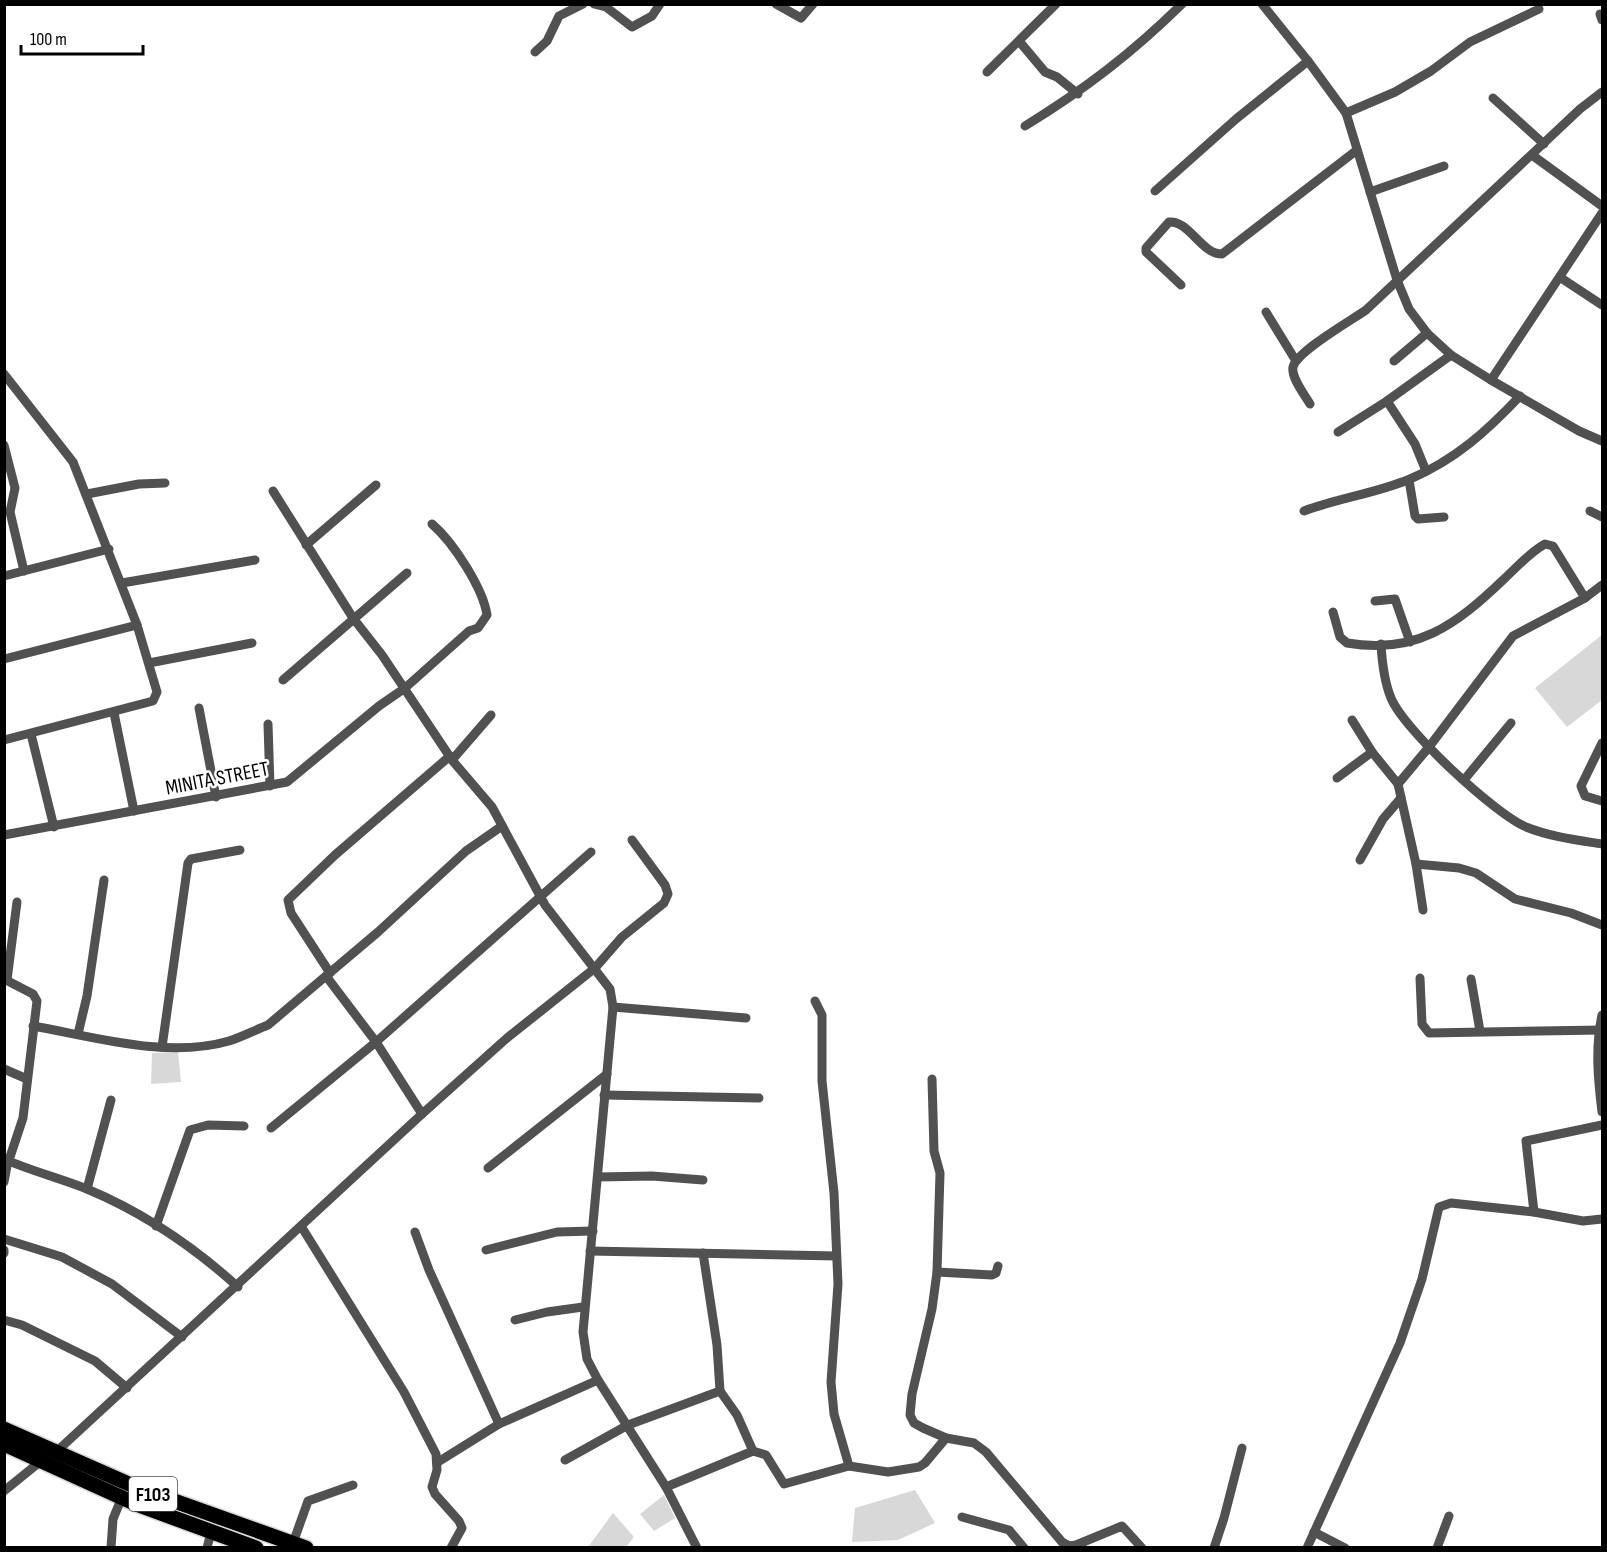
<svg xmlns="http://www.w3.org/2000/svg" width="1607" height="1552" font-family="'Sofia Sans Condensed',sans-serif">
	<rect width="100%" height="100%" fill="#fff"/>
	<!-- green -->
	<g fill="#d8d8d8">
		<path d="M1602 635V700L1567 727 1535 688Z"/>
		<path d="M178 1052 181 1082 151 1084 152 1053Z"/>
		<path d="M915 1490 935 1523 898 1540 852 1542 855 1508Z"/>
		<path d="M664 1495 675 1518 654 1531 640 1514Z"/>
		<path d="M613 1513 634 1537 626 1547H588Z"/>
	</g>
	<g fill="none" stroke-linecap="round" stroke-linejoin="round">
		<!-- primary casing -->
		<g stroke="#dbdbdb" stroke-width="18">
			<g id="primary">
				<path d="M4 1429 138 1488 306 1548"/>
				<path d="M4 1444 136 1504 256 1548"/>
			</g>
		</g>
		<!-- street -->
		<g stroke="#515151" stroke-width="9">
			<path d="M594 4 606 7 632 27 652 16 660 4"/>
			<path d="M776 4 801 18 813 4"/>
			<path d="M1262 4 1308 61 1346 113 1397 280 1409 309 1427 333 1451 355 1491 380 1579 431 1602 441"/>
			<path d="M1600 14 1602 20"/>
			<path d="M1019 41 1045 72 1057 77 1078 94"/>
			<path d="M535 52 547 41 559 16 583 4"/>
			<path d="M987 72 1056 4"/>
			<path d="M1493 98 1544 144"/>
			<path d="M1346 113 1395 92 1431 71 1470 42 1539 9"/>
			<path d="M1025 126C1085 89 1131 54 1182 4"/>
			<path d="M1532 155 1602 206"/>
			<path d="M1155 191 1236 119 1308 61"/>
			<path d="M1370 192 1444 166"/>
			<path d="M1561 278 1602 305"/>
			<path d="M1181 285 1146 252V248L1169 222C1189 220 1201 254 1222 254L1357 150"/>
			<path d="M1266 312 1296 361"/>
			<path d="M1394 361 1427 333"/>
			<path d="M4 374 73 462 137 625 157 692 153 701 4 740"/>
			<path d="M1491 380 1602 213"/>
			<path d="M1387 401 1415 444 1426 471"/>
			<path d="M1310 404C1305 395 1291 378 1293 367 1297 351 1352 320 1366 310L1580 109 1602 92"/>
			<path d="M1338 432 1387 401 1451 355"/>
			<path d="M4 445 15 488 10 512 24 571"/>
			<path d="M1409 480 1415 516 1418 519 1444 517"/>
			<path d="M273 491 353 618 382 655 452 760 492 807 545 905 610 989 613 1007 583 1332 587 1359 598 1380 666 1487 697 1548"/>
			<path d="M87 494 139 484 165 483"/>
			<path d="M1304 511C1339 498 1377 493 1410 479 1455 460 1487 431 1520 396"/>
			<path d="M1590 511 1602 517"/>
			<path d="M306 545 376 485"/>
			<path d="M4 576 109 549"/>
			<path d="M122 583 255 560"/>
			<path d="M1375 601 1395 599 1410 642"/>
			<path d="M1333 612 1340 637 1347 643C1416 655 1456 625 1503 580 1516 568 1530 552 1545 544L1553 546 1585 598"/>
			<path d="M1381 644C1382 662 1384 681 1391 698 1404 730 1494 813 1526 827 1551 837 1577 840 1602 844"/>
			<path d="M4 659 137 625"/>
			<path d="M149 663 252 643"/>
			<path d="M283 680 407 573"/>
			<path d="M199 708 216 797"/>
			<path d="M114 713 134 811"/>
			<path d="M1352 720 1372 752 1398 784 1416 864 1423 910"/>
			<path d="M268 724 270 786"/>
			<path d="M31 734 54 827"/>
			<path d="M1602 743 1581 786 1585 796 1602 801"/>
			<path d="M452 760 491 715"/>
			<path d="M1337 778 1372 752"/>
			<path d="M1464 780 1511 723"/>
			<path d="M1398 784 1429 747 1513 636 1585 598 1602 585"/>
			<path d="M4 835 287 782 379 706 405 688 469 631 478 628 487 615C483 588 453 542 432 524"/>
			<path d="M1360 860 1383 819 1401 798"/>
			<path d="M1416 864 1459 868 1476 873 1515 899 1571 913 1602 925"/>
			<path d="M330 973 291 913 288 900 335 855 450 756"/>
			<path d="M326 976 376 1042 422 1114"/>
			<path d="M1420 978 1422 1024 1429 1033 1602 1030"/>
			<path d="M4 979 33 994 37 1001 23 1118 7 1166 4 1182"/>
			<path d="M1471 979 1480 1031"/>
			<path d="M7 980 17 902"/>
			<path d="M815 1001 822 1015V1081L834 1193 838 1284 831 1382 834 1414 849 1466"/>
			<path d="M613 1007 746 1018"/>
			<path d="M1602 1015C1595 1047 1598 1080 1602 1112"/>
			<path d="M33 1026C95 1037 167 1059 229 1041 242 1037 255 1030 268 1025L378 932 466 851 502 826"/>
			<path d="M78 1034 87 996 104 880"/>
			<path d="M162 1047 188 863 191 859 240 850"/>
			<path d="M4 1069 27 1079"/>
			<path d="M932 1079 934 1151 940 1173 937 1272 932 1309 912 1394 910 1415 914 1423 923 1428 946 1438 974 1443 986 1452 1062 1542 1069 1546 1076 1545 1122 1526 1142 1548"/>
			<path d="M604 1095 759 1098"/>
			<path d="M271 1128 376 1042 591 852"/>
			<path d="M4 1159C31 1171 60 1178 87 1189 142 1212 194 1247 238 1287"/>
			<path d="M488 1168 607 1074"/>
			<path d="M598 1177 652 1176 703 1180"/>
			<path d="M87 1189 111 1100"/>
			<path d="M1534 1212 1526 1141 1602 1125"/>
			<path d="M156 1226 190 1130 208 1125 244 1126"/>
			<path d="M301 1226 404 1392 436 1454 437 1470 432 1487 435 1494 459 1521 462 1528 451 1548"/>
			<path d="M415 1232 429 1270 499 1424"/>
			<path d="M4 1239 62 1257 112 1284 182 1337"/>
			<path d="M4 1250V1253"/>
			<path d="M486 1250 557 1232 593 1231"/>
			<path d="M590 1251 836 1256"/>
			<path d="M937 1272 992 1275 996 1273 998 1266"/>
			<path d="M4 1320 22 1325 95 1361 127 1388"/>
			<path d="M515 1320 547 1312 583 1307"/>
			<path d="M720 1391 737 1415 753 1451"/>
			<path d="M56 1452 422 1114 507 1038 595 968 622 937 664 903 668 894 665 885 632 840"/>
			<path d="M565 1460 628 1425 720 1391 717 1345 703 1253"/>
			<path d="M438 1462 499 1424 598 1380"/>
			<path d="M666 1487 753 1451 766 1455 784 1484 849 1466 888 1472 919 1467 925 1463 946 1438"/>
			<path d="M4 1491 41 1461"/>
			<path d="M962 1517 1009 1530 1024 1548"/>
			<path d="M1314 1532 1345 1548"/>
			<path d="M293 1543 308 1501 353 1485"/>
			<path d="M111 1548 113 1519 122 1497"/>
			<path d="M207 1548 211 1532"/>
			<path d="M1214 1548 1224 1518 1242 1448"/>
			<path d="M1307 1548 1400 1343 1422 1279 1439 1207 1451 1203 1534 1212 1583 1221 1602 1219"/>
			<path d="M1437 1548 1449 1516"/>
		</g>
		<!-- primary -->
		<use href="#primary" stroke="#000" stroke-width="15"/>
	</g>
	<g text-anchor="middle" stroke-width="5" stroke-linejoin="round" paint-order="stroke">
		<!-- shield labels -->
		<rect fill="#fff" stroke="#4c4c4c" stroke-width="1.5" x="129" y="1477" width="48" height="34" rx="4.5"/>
		<g font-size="20" font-weight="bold" fill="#000">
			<text x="153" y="1501">F103</text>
		</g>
		<!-- street labels -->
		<g font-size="21" fill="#000" stroke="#fff">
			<text transform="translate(217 778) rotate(-11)" y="7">MINITA STREET</text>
		</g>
	</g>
	<!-- border -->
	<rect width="1607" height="1552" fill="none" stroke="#000000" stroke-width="12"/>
	<!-- scale -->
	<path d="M21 45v9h122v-9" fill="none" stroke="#000000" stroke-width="3"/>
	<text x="30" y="45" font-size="18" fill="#000000" stroke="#ffffff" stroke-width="4.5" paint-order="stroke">100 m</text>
</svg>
